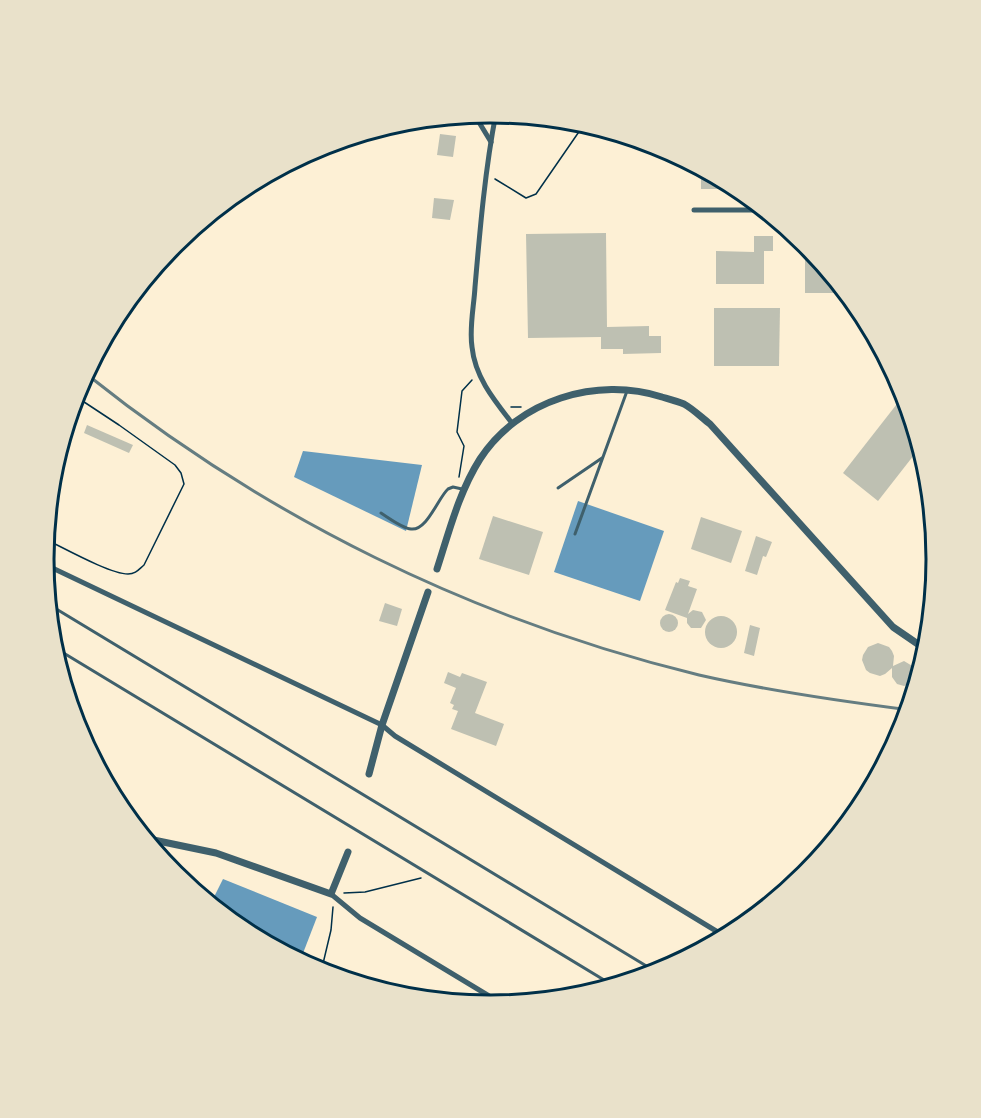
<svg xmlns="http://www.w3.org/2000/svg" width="981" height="1118" font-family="Manrope,sans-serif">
	<rect width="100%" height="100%" fill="#fdf0d5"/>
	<!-- water -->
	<g fill="#669bbc">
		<path d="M303 451 422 465 406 531 294 477Z"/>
		<path d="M578 501 664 531 640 601 554 572Z"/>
		<path d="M223 879 317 917 300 961 242 930 210 905Z"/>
	</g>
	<!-- building -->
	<g fill="#bec0b2">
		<path d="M440 134 456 136 453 157 437 155Z"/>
		<path d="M701 167 739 188 741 189H701Z"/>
		<path d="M434 198 454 200 450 220 432 218Z"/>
		<path d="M606 233 607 327 649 326V336H661V353L623 354V349H601V337L528 338 526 234Z"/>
		<path d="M754 236H773V251H764V284H716V251L754 252Z"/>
		<path d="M805 242 807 243 847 293H805Z"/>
		<path d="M714 308H780L779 366H714Z"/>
		<path d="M900 400 909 407 921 446 878 501 843 473Z"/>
		<path d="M71 409 80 413 76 423 68 419Z"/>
		<path d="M87 425 133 445 129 453 84 433Z"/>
		<path d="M493 516 543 532 529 575 479 559Z"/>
		<path d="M701 517 742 531 731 563 691 549Z"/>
		<path d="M756 536 772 542 766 557 763 556 757 575 745 571Z"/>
		<path d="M680 578 690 581 688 586 697 589 688 614 693 610 702 612 706 620 701 628H691L687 623V618L665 610 676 582 678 583Z"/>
		<path d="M385 603 402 609 397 626 379 621Z"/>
		<circle cx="669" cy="623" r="9"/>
		<circle cx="721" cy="632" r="16"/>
		<path d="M750 625 760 628 754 656 744 653Z"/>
		<path d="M878 643 889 647 892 651 894 656 893 666 904 661 914 667 916 675 912 683 904 686 897 684 892 677V668L885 674 880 676 870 673 866 670 862 660 863 655 868 647Z"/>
		<path d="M448 672 460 677 462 673 487 682 475 713 504 724 496 746 451 729 458 711 452 709 454 705 450 703 456 688 444 683Z"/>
	</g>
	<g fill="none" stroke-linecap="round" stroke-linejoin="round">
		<!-- path -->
		<g stroke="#003049" stroke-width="1.5">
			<path d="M495 179 526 198 536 194 585 123"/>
			<path d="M511 407H521"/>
			<path d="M459 477 464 446 457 432 462 391 472 380"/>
			<path d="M45 539C64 548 110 574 128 574 136 574 139 569 144 565L184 484 181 473 175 465 119 425 75 396"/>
			<path d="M344 893 365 892 421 878"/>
			<path d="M321 972 331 930 333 907"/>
		</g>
		<!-- service -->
		<g stroke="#3f606c" stroke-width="3">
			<path d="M558 488 602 458"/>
			<path d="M381 513C389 518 402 528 411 529 427 531 438 498 448 489L453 487 462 489"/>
			<path d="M575 534 627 391"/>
			<path d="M48 604 658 973"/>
			<path d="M52 646 614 986"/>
		</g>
		<!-- minor -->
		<g stroke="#3f606c" stroke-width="5">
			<path d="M496 113C485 170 480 229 475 287 474 306 469 328 472 347 475 377 494 400 512 423"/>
			<path d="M474 114 491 142"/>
			<path d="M694 210H766"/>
			<path d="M44 564 382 725 395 736 726 937"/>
			<path d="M331 894 360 918 504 1005"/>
		</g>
		<!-- tertiary -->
		<g stroke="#3f606c" stroke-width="7">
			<path d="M437 569C449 532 459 492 480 459 518 400 597 376 662 397 669 399 677 401 684 404 693 409 701 417 710 424L893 627 928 651"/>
			<path d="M369 774 382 725 428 592"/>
			<path d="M144 838 216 853 331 894 348 852"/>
		</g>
		<!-- rail -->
		<path stroke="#657d81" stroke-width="3" d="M85 373C266 518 474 620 699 675 769 691 839 701 910 710"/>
	</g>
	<!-- crop -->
	<path d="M0 0H981V1118H0ZM54 559a436 436 0 1 1 872 0a436 436 0 1 1-872 0Z" fill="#e9e1ca" fill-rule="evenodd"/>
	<path fill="none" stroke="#003049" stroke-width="3" d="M54 559a436 436 0 1 1 872 0a436 436 0 1 1-872 0Z"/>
</svg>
